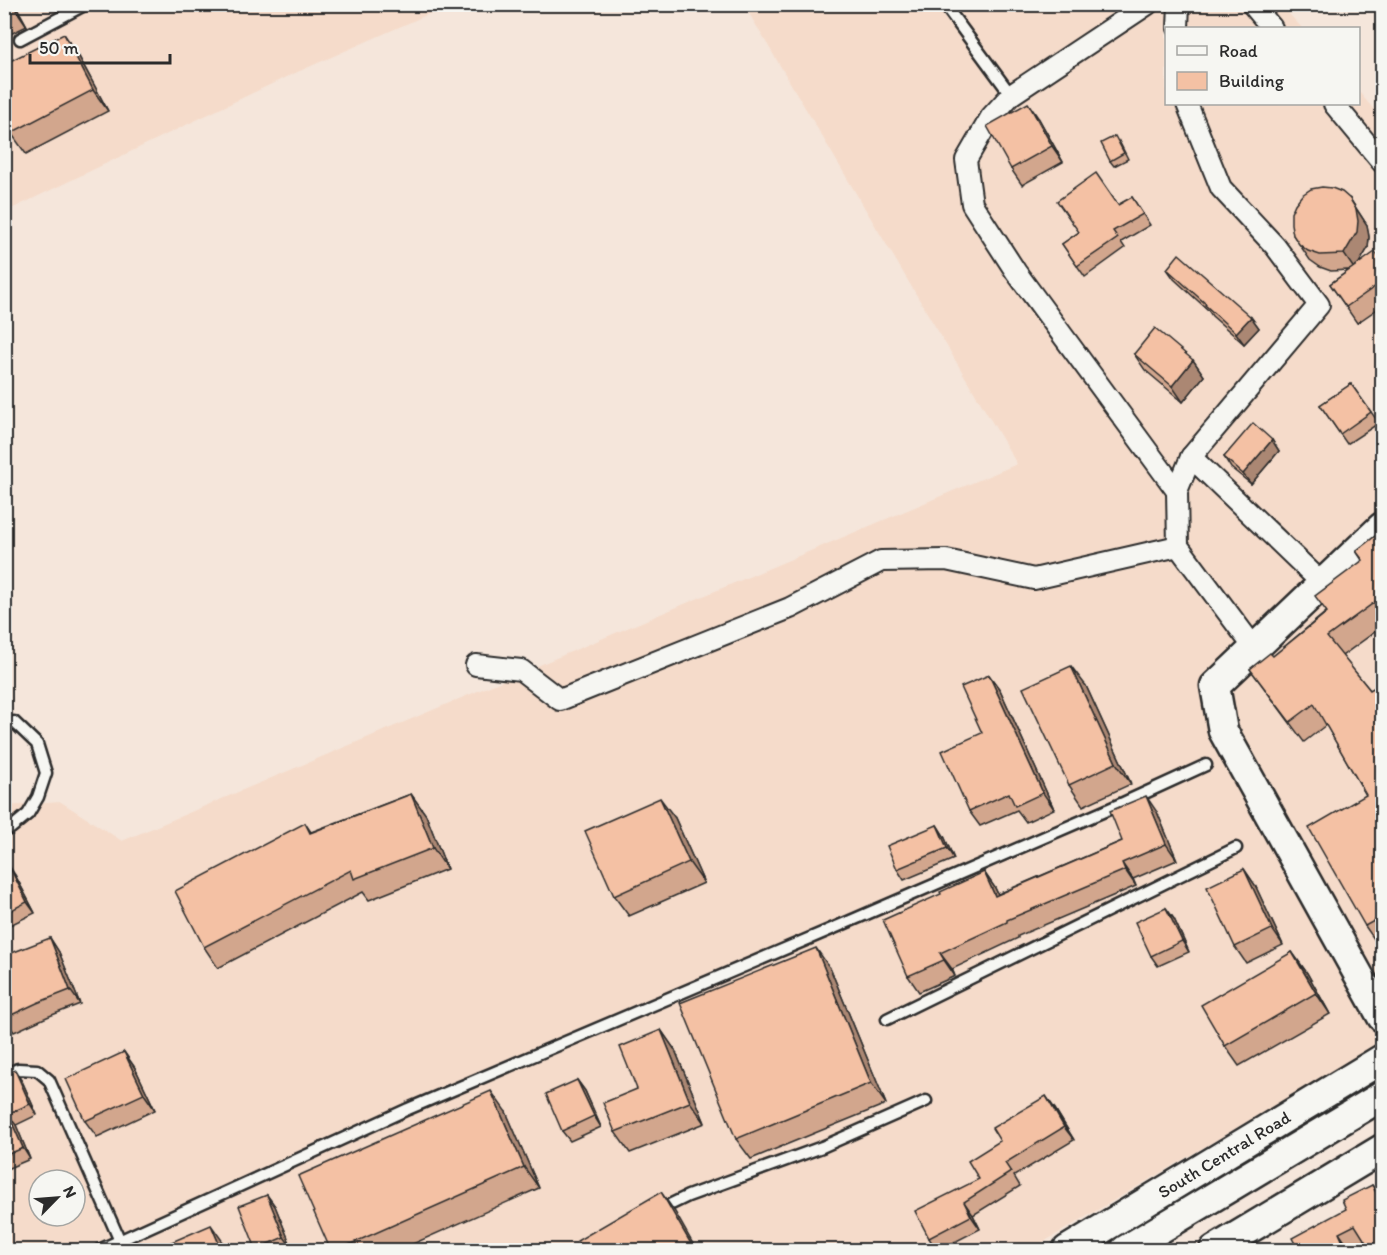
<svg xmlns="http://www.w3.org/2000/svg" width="1387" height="1255" font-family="Itim,sans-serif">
	<rect width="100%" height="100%" fill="#f5e6db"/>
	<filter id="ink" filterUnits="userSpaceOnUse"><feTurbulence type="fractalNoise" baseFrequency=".0167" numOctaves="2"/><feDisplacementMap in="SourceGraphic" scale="12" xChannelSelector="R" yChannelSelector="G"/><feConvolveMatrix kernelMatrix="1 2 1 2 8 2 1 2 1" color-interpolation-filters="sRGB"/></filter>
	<g filter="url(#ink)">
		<!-- built -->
		<g fill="#f5dbca" fill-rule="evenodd">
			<path d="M5 5H449L284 78 5 212Z"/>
			<path d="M744 5H1281L1302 28H1166V104H1358L1359 92 1382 119V1042L1030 1250H5V806L61 802 122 841 1017 464ZM39 1180H75V1216H39Z"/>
		</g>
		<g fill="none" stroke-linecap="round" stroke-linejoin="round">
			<!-- lane casing -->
			<g stroke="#2b2b2b" stroke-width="15">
				<g id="lane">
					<path d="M944 4 1011 95"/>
					<path d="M20 39 86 4"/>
					<path d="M4 831 11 828 28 814 38 797 46 773 37 744 14 722"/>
					<path d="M887 1019 1236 848"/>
					<path d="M4 1075 18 1069 37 1070 49 1080 120 1241"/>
					<path d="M657 1211 688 1196 822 1147 926 1101"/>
					<path d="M99 1250 408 1109 848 922 1123 803 1206 765"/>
				</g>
			</g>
			<!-- street casing -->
			<g stroke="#2b2b2b" stroke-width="24">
				<g id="street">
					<path d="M1148 4 1011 95 991 117 966 160 972 204 1016 272 1177 491"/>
					<path d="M1252 4 1272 28"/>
					<path d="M1178 28 1179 4"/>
					<path d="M1187 104 1221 188 1275 246 1319 305 1191 457"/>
					<path d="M1334 104 1382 162"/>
					<path d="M1255 649 1178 546 1177 491 1191 457 1323 584"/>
					<path d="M476 665 521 670 560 700 790 608 881 561 946 560 1034 579 1178 546"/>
				</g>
			</g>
			<!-- secondary casing -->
			<g stroke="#2b2b2b" stroke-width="33">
				<g id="secondary">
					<path d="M1382 527 1215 686 1223 731 1382 1017"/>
					<path id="s1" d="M1067 1250 1382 1059"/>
					<path d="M1125 1250 1382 1096"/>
					<path d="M1214 1250 1382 1149"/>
				</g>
			</g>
			<!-- lane -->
			<use href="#lane" stroke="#f6f6f2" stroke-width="10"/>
			<!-- street -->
			<use href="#street" stroke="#f6f6f2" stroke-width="20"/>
			<!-- secondary -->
			<use href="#secondary" stroke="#f6f6f2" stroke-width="28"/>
		</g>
		<!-- wall -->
		<g fill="#d2a68d" stroke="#2b2b2b" stroke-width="1.5">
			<path d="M4 4H15L27 26 4 37Z"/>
			<path d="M64 34 78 55 108 111 26 154 11 133Z"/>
			<path d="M1039 119 1063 162 1022 185 1011 169Z"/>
			<path d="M1119 141 1128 159 1114 166 1110 161Z"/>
			<path d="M1132 197 1150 225 1121 242 1125 248 1085 277 1062 244 1118 205Z"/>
			<path d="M1350 199 1367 225 1369 237 1368 248 1359 263H1383V305L1357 323 1330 284 1349 270 1331 271 1320 267 1310 260 1293 235Z"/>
			<path d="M1167 269 1251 317 1259 328 1244 344 1212 316 1208 310 1174 279Z"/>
			<path d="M1134 354 1193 360 1204 376 1183 402 1145 370Z"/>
			<path d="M1351 384 1379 423 1347 444 1320 405Z"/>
			<path d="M1272 440 1279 451 1251 484 1231 468 1224 457Z"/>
			<path d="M1383 530V626L1342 656 1370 690 1383 685V944L1379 946 1365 926 1366 795 1326 725 1304 742 1250 669 1273 656 1326 612 1362 560 1356 551Z"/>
			<path d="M989 675 1000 690 1054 809 1026 822 1017 810 980 826 969 811 982 733Z"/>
			<path d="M1086 686 1131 784 1083 806 1069 785Z"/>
			<path d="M411 794 426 815 447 869 369 900 363 892 218 968 204 947 305 823 311 832Z"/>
			<path d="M1157 812 1177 860 1133 879 1136 886 1018 936V938L952 969 955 976 919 992 908 976 941 894 984 872 995 888 998 894 1122 841Z"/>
			<path d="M675 818 704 883 629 916 614 896Z"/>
			<path d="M937 825 944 836 954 859 904 880 897 869Z"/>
			<path d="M4 866 15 875 35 913 10 925 4 917Z"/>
			<path d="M1244 869 1255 885 1283 945 1246 963 1235 947Z"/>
			<path d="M1166 908 1174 919 1189 952 1158 966 1151 956Z"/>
			<path d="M50 938 59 952 80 1004 47 1017 14 1032 4 1018Z"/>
			<path d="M1292 952 1307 973 1330 1014 1239 1066 1225 1046Z"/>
			<path d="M830 968 886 1104 751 1159 736 1139Z"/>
			<path d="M661 1030 675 1050 705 1123 630 1153 615 1132 637 1089Z"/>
			<path d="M124 1052 135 1068 155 1110 97 1137 85 1121Z"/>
			<path d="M4 1075 22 1081 37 1115 16 1125 30 1159 4 1170Z"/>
			<path d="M577 1080 585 1091 601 1127 570 1141 562 1131Z"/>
			<path d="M1055 1109 1074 1140 1014 1176 1020 1186 973 1215 980 1229 937 1251 929 1238 979 1179Z"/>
			<path d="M506 1112 539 1188 397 1251H331Z"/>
			<path d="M1372 1185 1383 1200V1251H1371L1365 1241 1350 1249 1299 1251 1346 1209Z"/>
			<path d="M267 1195 275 1206 292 1248 285 1251H257L256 1249Z"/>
		</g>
		<!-- shaded-wall -->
		<g fill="#ab8773" stroke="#2b2b2b" stroke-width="1.5">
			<path d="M12 4H15L27 26Z"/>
			<path d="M64 34 78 55 108 111 93 90Z"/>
			<path d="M1028 103 1039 119 1063 162 1052 146Z"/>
			<path d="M1350 199 1367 225 1369 237 1368 248 1355 270 1344 254Z"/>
			<path d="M1251 317 1259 328 1244 344 1236 333Z"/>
			<path d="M1193 360 1204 376 1183 402 1172 386Z"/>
			<path d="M1272 440 1279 451 1251 484 1243 474Z"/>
			<path d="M1071 666 1086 686 1131 784 1116 763Z"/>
			<path d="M989 675 1000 690 1054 809 1043 793Z"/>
			<path d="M411 794 426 815 447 869 433 848Z"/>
			<path d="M1146 796 1157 812 1177 860 1166 844Z"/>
			<path d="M660 798 675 818 704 883 689 862Z"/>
			<path d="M937 825 944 836 954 859 947 848Z"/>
			<path d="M1122 863 1133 879 1136 886 1125 870Z"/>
			<path d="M8 864 15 875 35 913 27 902Z"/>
			<path d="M1244 869 1255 885 1283 945 1272 929Z"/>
			<path d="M984 872 995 888 1006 912 995 896Z"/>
			<path d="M1166 908 1174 919 1189 952 1182 941Z"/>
			<path d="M50 938 59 952 80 1004 70 990Z"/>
			<path d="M816 948 830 968 886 1104 871 1083Z"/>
			<path d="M1292 952 1307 973 1330 1014 1316 993Z"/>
			<path d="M940 953 952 969 955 976 944 960Z"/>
			<path d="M661 1030 675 1050 705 1123 690 1102Z"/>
			<path d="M124 1052 135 1068 155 1110 144 1094Z"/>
			<path d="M15 1070 22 1081 37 1115 30 1104Z"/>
			<path d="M577 1080 585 1091 601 1127 594 1116Z"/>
			<path d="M491 1091 506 1112 539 1188 524 1167Z"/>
			<path d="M1046 1096 1055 1109 1074 1140 1064 1127Z"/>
			<path d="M8 1114 16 1125 30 1159 23 1148Z"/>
			<path d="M1372 1185 1383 1200V1206Z"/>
			<path d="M661 1192 675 1212 697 1251H695Z"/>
			<path d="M267 1195 275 1206 292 1248 284 1237Z"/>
			<path d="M964 1202 973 1215 980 1229 971 1216Z"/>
			<path d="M211 1225 226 1246 228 1251H222Z"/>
			<path d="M1339 1233 1350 1249 1351 1251H1347Z"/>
		</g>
		<!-- building -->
		<g fill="#f4c1a4" stroke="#2b2b2b" stroke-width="1.5">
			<path d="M4 4H12V5L4 9Z"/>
			<path d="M64 34 93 90 11 133 4 119V64Z"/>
			<path d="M1028 103 1052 146 1011 169 987 126Z"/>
			<path d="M1115 136 1124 153 1110 161 1101 143Z"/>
			<path d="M1096 173 1118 205 1132 197 1143 214 1113 231 1118 238 1077 266 1062 244 1079 232 1057 201Z"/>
			<path d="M1322 187 1332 188 1342 192 1350 199 1356 209 1358 221 1357 232 1344 254 1320 255 1308 251 1299 244 1293 235 1291 224V213L1295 204 1302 195 1311 189Z"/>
			<path d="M1375 252 1383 263V281L1346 307 1330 284Z"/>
			<path d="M1179 254 1251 317 1236 333 1205 305 1206 304 1167 269Z"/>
			<path d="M1155 328 1193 360 1172 386 1134 354Z"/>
			<path d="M1351 384 1371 412 1340 434 1320 405Z"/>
			<path d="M1253 423 1272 440 1243 474 1224 457Z"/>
			<path d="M1383 530V596L1327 637 1370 690 1382 683 1383 685V916L1365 926 1309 828 1366 795 1314 704 1290 722 1250 669 1270 653 1273 656 1327 612 1315 596 1363 560 1356 551Z"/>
			<path d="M1071 666 1116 763 1069 785 1023 688Z"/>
			<path d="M989 675 1043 793 1015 806 1009 793 969 811 942 751 982 733 961 687Z"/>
			<path d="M411 794 433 848 354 879 351 870 204 947 175 891 305 823 310 833Z"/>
			<path d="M1146 796 1166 844 1122 863 1125 870 1007 920V922L940 953 944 960 908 976 883 920 941 894 940 892 984 872 995 896 1122 841 1110 811Z"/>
			<path d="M660 798 689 862 614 896 585 831Z"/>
			<path d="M937 825 947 848 897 869 887 846Z"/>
			<path d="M8 864 27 902 4 914V866Z"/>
			<path d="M1244 869 1272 929 1235 947 1207 887Z"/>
			<path d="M1166 908 1182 941 1151 956 1135 922Z"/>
			<path d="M50 938 70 990 37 1003 5 1018 4 959 10 956 9 954Z"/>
			<path d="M816 948 871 1083 736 1139 680 1003Z"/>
			<path d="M1292 952 1316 993 1225 1046 1201 1005Z"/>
			<path d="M661 1030 690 1102 615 1132 603 1103 637 1089 620 1047Z"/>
			<path d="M124 1052 144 1094 85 1121 66 1079Z"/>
			<path d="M15 1070 30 1104 8 1114 23 1148 4 1156V1075Z"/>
			<path d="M577 1080 594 1116 562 1131 546 1094Z"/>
			<path d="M491 1091 524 1167 335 1251H331L298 1176Z"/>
			<path d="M1046 1096 1064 1127 1005 1163 1011 1172 964 1202 971 1216 929 1238 915 1211 979 1179 968 1161 1000 1141 992 1128Z"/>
			<path d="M1372 1185 1383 1206V1242L1370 1249 1355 1225 1339 1233 1347 1251H1299L1292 1238 1346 1209 1342 1200Z"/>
			<path d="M661 1192 695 1251H569L579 1244 577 1241Z"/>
			<path d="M267 1195 284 1237 256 1249 239 1206Z"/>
			<path d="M211 1225 222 1251H151Z"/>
		</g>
	</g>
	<g text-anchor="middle" stroke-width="4.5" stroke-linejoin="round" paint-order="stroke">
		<!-- street labels -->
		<g font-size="18" fill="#2b2b2b" stroke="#f6f6f2">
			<text dy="6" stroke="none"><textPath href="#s1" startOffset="184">South Central Road</textPath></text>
		</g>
	</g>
	<!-- margin -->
	<rect width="1387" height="1255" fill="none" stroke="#f6f6f2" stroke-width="24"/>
	<rect x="12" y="12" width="1363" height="1231" fill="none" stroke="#2b2b2b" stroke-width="2" filter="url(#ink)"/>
	<!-- legend -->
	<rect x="1165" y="27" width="195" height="78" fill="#f6f6f2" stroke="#a5a5a2" stroke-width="1.5"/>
	<rect x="1177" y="46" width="30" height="9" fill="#f6f6f2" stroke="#a5a5a2" stroke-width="1.5"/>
	<text x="1219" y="57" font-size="18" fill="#2b2b2b">Road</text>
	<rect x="1177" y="72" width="30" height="18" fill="#f4c1a4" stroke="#a5a5a2" stroke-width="1.5"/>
	<text x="1219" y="87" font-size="18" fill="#2b2b2b">Building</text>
	<!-- north arrow -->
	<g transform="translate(57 1198) rotate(65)"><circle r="28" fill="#f6f6f2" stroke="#a5a5a2" stroke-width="1.5"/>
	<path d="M0-4.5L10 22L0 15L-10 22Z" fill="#2b2b2b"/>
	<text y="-9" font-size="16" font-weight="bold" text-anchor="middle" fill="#2b2b2b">N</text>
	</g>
	<!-- scale -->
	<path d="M30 54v9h140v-9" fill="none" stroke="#2b2b2b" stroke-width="3"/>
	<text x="39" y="54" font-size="18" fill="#2b2b2b" stroke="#f6f6f2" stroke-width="4.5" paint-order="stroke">50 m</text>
</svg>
